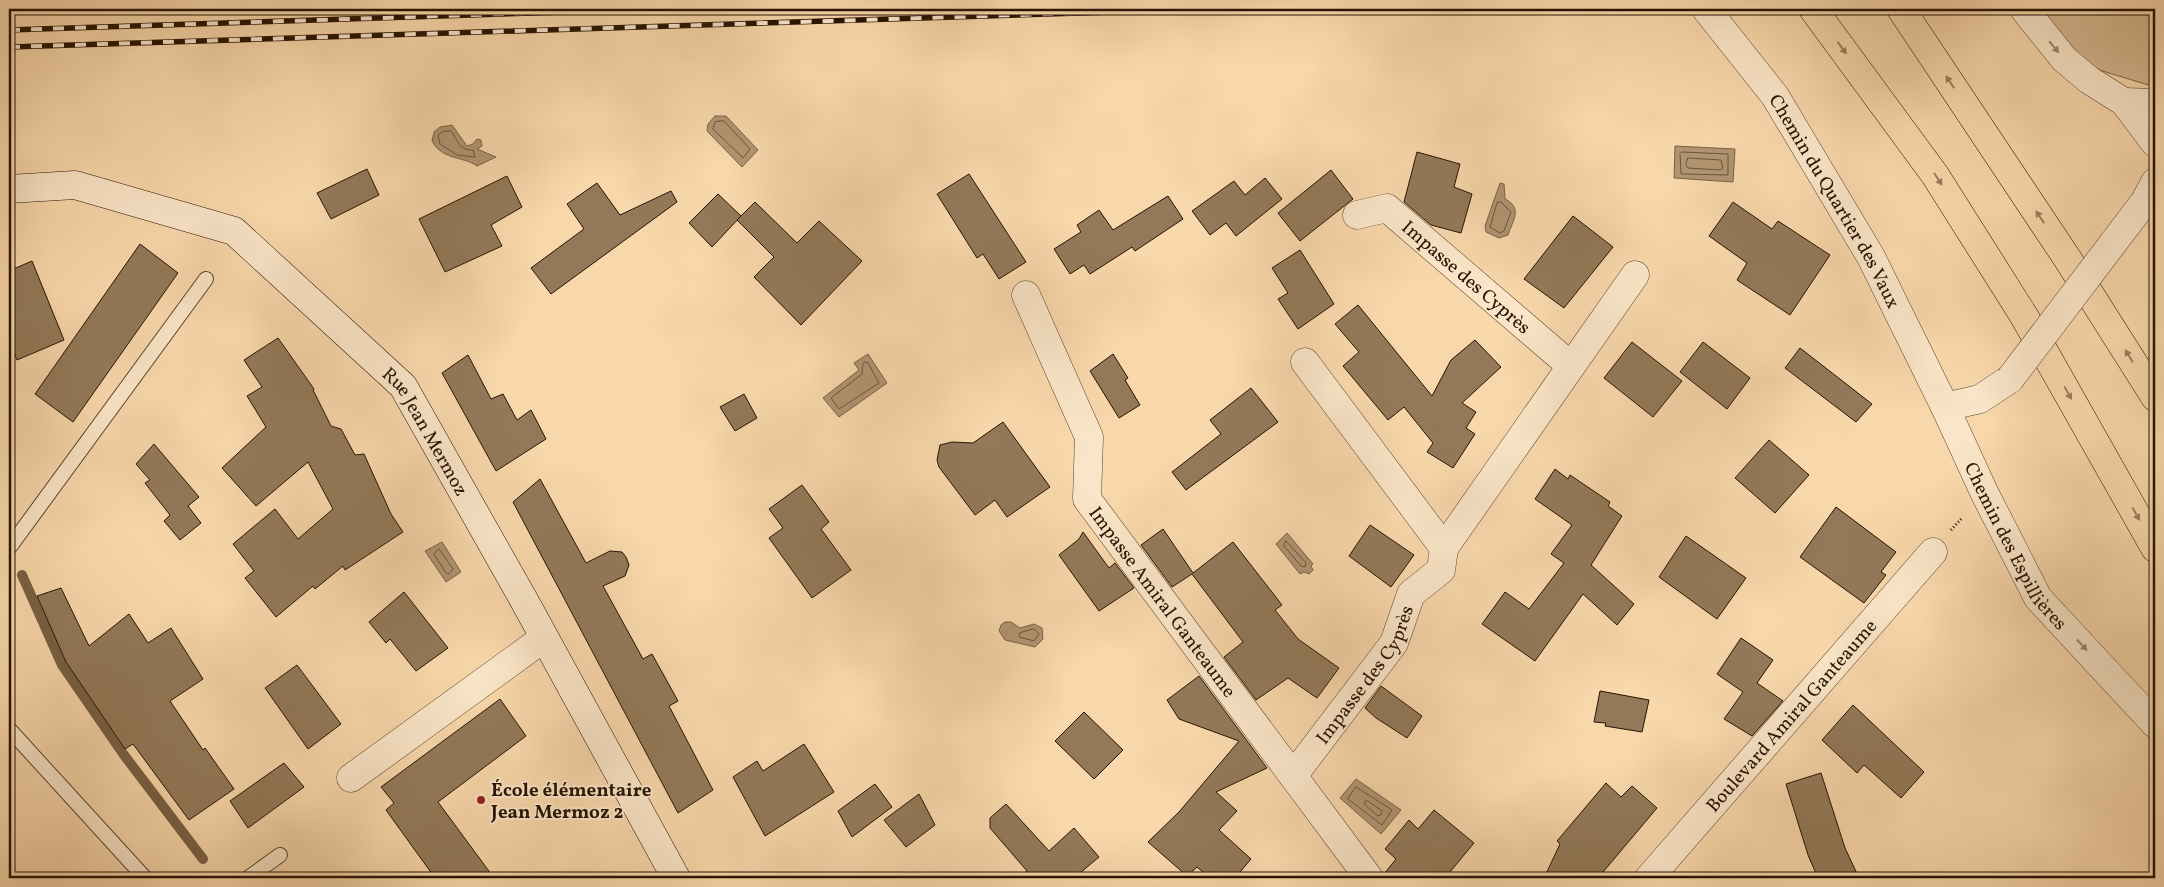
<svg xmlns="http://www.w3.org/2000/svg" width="2164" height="887" font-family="Vollkorn,serif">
	<rect width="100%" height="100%" fill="#f8d7aa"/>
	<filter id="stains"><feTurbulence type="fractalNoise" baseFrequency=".004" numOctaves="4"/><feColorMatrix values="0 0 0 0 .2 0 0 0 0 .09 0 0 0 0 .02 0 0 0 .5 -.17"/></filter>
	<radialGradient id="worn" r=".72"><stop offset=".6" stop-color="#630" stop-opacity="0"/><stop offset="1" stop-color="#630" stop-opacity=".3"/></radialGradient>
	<!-- green -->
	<path fill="#d4b68d" stroke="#7d6448" d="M2035 9H2155V87L2096 69 2067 44Z"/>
	<!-- water -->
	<g fill="#b19471" stroke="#796045">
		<path d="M715 116H726L758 150 742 167 707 131 708 124Z"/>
		<path d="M452 125 467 146 473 144 477 139 481 140 482 146 477 149 496 157 477 166C463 156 442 160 432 141L434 132 440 127Z"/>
		<path d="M1675 146 1735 149 1733 182 1674 178Z"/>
		<path d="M1500 183 1504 184 1505 199C1523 208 1513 220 1508 235L1499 238 1486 232 1485 226Z"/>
		<path d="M868 354 887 383 839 417 823 398 859 370 854 363Z"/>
		<path d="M1287 533 1313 564 1311 566 1313 570 1309 574 1304 572 1300 574 1276 544Z"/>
		<path d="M442 542 461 572 446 582 425 551Z"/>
		<path d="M1005 622H1011L1020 628 1034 624 1042 628 1043 639 1035 647 1005 640 999 631 1001 625Z"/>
		<path d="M1356 779 1401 810 1381 834 1340 798Z"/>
	</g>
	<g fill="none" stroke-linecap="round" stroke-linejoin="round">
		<!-- shore -->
		<g stroke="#6c543a" stroke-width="1">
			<path d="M724 121 750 149 743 158 713 129 715 122Z"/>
			<path d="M451 131C458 140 459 151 473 150L475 157 457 155 440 144 438 135 442 132Z"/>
			<path d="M1682 152 1728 154V175L1681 174 1680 154Z"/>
			<path d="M1688 158 1721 160 1723 168 1720 170 1688 168 1686 165Z"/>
			<path d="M1501 202 1511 212 1504 231 1500 233 1490 227 1497 203Z"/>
			<path d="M865 362 868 363 879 383 839 409 831 398 862 374 863 364Z"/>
			<path d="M1286 541 1306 563 1305 567 1301 566 1284 546Z"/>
			<path d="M439 549 453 569 449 574 446 573 434 554Z"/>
			<path d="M1034 629 1039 634 1034 641 1019 637 1020 633Z"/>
			<path d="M1356 787 1392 810 1382 825 1348 799Z"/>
			<path d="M1365 801H1368L1382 811 1381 815 1378 816 1365 805Z"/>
		</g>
		<!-- stream -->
		<path stroke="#796045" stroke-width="10" d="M22 575 62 665 124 755 203 859"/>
	</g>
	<!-- building -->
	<g fill="#937959" stroke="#261302">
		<path d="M1417 152 1460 164 1454 187 1472 194 1461 233 1431 225 1404 202Z"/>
		<path d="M367 169 379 195 331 219 317 193Z"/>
		<path d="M1331 170 1353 199 1300 241 1278 213Z"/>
		<path d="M969 174 1026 262 999 279 983 254 977 258 937 194Z"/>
		<path d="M507 176 522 207 491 225 502 246 445 272 419 219Z"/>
		<path d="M1265 178 1282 199 1236 236 1226 223 1210 235 1192 211 1234 181 1245 195Z"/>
		<path d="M597 183 620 215 671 191 677 202 551 294 531 268 584 229 567 204Z"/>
		<path d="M718 194 741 216 712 247 689 223Z"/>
		<path d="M1168 196 1183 219 1135 251 1132 247 1090 274 1084 265 1070 274 1054 249 1081 232 1077 225 1099 210 1113 230Z"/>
		<path d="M755 202 797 243 819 221 862 261 801 325 754 277 774 257 737 220Z"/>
		<path d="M1733 202 1772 229 1778 221 1830 255 1790 315 1737 280 1747 263 1709 236Z"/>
		<path d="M1573 216 1613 247 1564 308 1524 279Z"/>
		<path d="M140 244 178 273 73 422 35 394Z"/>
		<path d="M1300 250 1334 304 1298 329 1278 299 1288 293 1272 268Z"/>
		<path d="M32 261 64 340 17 360 9 341V271Z"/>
		<path d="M1358 305 1432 396 1451 360 1475 340 1501 367 1462 403 1476 412 1466 428 1475 434 1453 468 1427 452 1433 443 1404 407 1388 420 1343 366 1359 352 1335 324Z"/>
		<path d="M278 338 314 389 313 390 331 426 341 429 355 455 364 454 391 514 403 532 345 570 343 566 315 589 313 586 276 617 245 578 254 571 233 544 275 509 298 539 333 509 308 462 256 506 222 468 266 427 247 396 262 387 244 360Z"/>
		<path d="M1632 342 1682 381 1653 417 1604 378Z"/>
		<path d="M1703 342 1750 378 1727 409 1680 372Z"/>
		<path d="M1800 348 1872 404 1856 422 1785 368Z"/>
		<path d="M1113 354 1128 378 1125 380 1140 405 1119 418 1090 371Z"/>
		<path d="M468 355 491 399 503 394 517 420 531 410 546 439 496 471 442 373Z"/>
		<path d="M1251 388 1278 422 1186 490 1172 472 1221 434 1210 420Z"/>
		<path d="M744 394 757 418 735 431 720 407Z"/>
		<path d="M1003 422 1050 487 1007 517 995 500 975 515 939 467 937 460 940 445 952 442 973 443Z"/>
		<path d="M1769 440 1809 475 1775 513 1735 478Z"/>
		<path d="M154 444 199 497 188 506 201 523 180 540 164 521 170 515 145 483 150 480 136 464Z"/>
		<path d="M1555 469 1568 479 1570 475 1610 502 1608 506 1622 516 1591 565 1634 604 1617 625 1583 594 1535 661 1482 624 1505 592 1529 609 1564 563 1551 554 1572 525 1535 499Z"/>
		<path d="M540 479 586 563 610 551 622 552 626 557 629 565 625 576 603 586 643 659 652 654 678 701 669 706 713 790 678 813 513 502Z"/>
		<path d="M802 485 829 522 821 529 851 570 812 598 769 538 783 528 769 509Z"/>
		<path d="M1836 507 1896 552 1881 572 1886 575 1864 603 1800 557Z"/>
		<path d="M1370 525 1414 555 1391 587 1349 556Z"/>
		<path d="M1163 529 1193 573 1233 542 1282 605 1275 610 1298 639 1339 668 1317 698 1288 678 1256 700 1224 657 1243 642 1192 574 1172 587 1141 545Z"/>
		<path d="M1083 532 1109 568 1115 563 1134 588 1099 611 1059 555 1079 539Z"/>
		<path d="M1686 536 1746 578 1717 619 1659 577Z"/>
		<path d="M61 588 89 646 129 614 148 643 171 628 203 679 170 701 203 750 205 748 234 789 189 820 133 744 125 749 66 662 37 596Z"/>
		<path d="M404 592 448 648 416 671 390 639 386 643 369 622Z"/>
		<path d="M1741 638 1773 660 1757 683 1783 701 1752 736 1724 719 1743 692 1717 674Z"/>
		<path d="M297 665 341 724 308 749 265 688Z"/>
		<path d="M1199 676 1267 768 1216 792 1237 811 1219 830 1251 859 1235 878H1210L1197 867 1187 876 1148 842 1179 812 1239 741 1179 719 1167 700Z"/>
		<path d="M1381 686 1422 716 1407 738 1376 718 1365 708Z"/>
		<path d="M1600 691 1649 700 1642 732 1605 726 1606 723 1594 722Z"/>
		<path d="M500 699 526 736 438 802 494 878H435L386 810 394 803 381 787Z"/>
		<path d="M1853 705 1924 772 1901 798 1864 765 1857 773 1822 740Z"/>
		<path d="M1084 712 1123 750 1094 779 1055 741Z"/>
		<path d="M804 744 834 792 765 836 733 777 757 761 763 771Z"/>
		<path d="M284 763 304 787 248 828 230 801Z"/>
		<path d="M1821 773 1845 848 1859 878H1818L1808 855 1786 784Z"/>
		<path d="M1606 783 1621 797 1632 786 1657 808 1598 878H1544L1560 844 1557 841Z"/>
		<path d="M875 784 892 807 852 837 838 811Z"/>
		<path d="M919 794 935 825 906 847 884 820Z"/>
		<path d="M1006 804 1049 851 1074 828 1099 857 1074 878H1018L1027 871 990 828V818Z"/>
		<path d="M1434 810 1474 843 1445 878H1384V874L1396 859 1385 849 1409 820 1418 829Z"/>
	</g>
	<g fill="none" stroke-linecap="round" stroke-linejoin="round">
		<!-- service casing -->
		<g stroke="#5a442c" stroke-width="16">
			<g id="service">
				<path d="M9 548 206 279"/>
				<path d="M9 729 145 878"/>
				<path d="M248 878 280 855"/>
			</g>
		</g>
		<!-- minor casing -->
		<g stroke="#5a442c" stroke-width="29">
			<g id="minor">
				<path id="s1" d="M1357 215 1387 208 1571 366"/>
				<path id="s2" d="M1026 295 1089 437 1087 499 1369 878"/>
				<path d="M1444 548 1635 275"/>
				<path id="s3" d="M1293 776 1394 643 1411 594 1441 570 1444 548 1305 362"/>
				<path d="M351 778 544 638"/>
				<path id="s4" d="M1649 878 1933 552"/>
			</g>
		</g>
		<!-- tertiary casing -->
		<g stroke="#5a442c" stroke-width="29">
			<g id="tertiary">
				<path id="s5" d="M1706 9 1775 96 1871 257 1945 407 1984 492 2038 598 2155 724"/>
				<path d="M2024 9 2064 59 2089 80 2124 102 2155 143"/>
				<path d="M2124 102 2155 103"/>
				<path d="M2145 201 2155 182"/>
				<path d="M1945 407 1980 399 2010 379"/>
			</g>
		</g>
		<!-- secondary casing -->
		<g stroke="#261302" stroke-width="29">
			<g id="secondary">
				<path id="s6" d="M9 189 75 185 234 231 403 386 525 602 676 878"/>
			</g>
		</g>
		<!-- motorway casing -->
		<g stroke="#261302" stroke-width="29">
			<g id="motorway">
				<path d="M1813 9 1935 175 2024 316 2155 548"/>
				<path d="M1901 9 2067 258 2155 397"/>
			</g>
		</g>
		<!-- path -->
		<path stroke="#261302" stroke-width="3" stroke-dasharray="1 2.5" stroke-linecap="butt" d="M1951 530 1962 518"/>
		<!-- service -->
		<use href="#service" stroke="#fae5c8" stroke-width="14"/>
		<!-- minor -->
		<use href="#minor" stroke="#fae5c8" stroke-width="28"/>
		<!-- tertiary -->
		<use href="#tertiary" stroke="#fae5c8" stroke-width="28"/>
		<!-- secondary -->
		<use href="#secondary" stroke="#fae5c8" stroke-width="28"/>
		<!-- motorway -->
		<use href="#motorway" stroke="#f8d7aa" stroke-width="28"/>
		<!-- rail casing -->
		<g stroke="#261302" stroke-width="5.5">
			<g id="rail">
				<path d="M9 30 657 9"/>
				<path d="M9 47 1207 9"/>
			</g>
		</g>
		<!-- rail -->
		<use href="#rail" stroke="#fae5c8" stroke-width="4" stroke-dasharray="11" stroke-linecap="butt"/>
		<!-- tertiary-bridge casing -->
		<g stroke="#5a442c" stroke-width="29" stroke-linecap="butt">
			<path id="tertiary-bridge" d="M2010 379 2145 201"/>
		</g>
		<!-- tertiary-bridge -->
		<use href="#tertiary-bridge" stroke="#fae5c8" stroke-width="28"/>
	</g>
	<!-- one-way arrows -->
	<defs><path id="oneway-solid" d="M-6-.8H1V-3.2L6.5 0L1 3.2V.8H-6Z" transform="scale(1.25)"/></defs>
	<g fill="#9b866f">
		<use href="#oneway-solid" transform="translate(2054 47) rotate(50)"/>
		<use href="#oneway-solid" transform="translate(2082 645) rotate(47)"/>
	</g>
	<g fill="#9a7f5e">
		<use href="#oneway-solid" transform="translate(1842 48) rotate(54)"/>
		<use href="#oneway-solid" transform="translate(1950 82) rotate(-124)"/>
		<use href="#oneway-solid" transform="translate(1938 179) rotate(57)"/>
		<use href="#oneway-solid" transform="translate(2040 217) rotate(-124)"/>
		<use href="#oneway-solid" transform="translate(2129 356) rotate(-122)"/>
		<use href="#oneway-solid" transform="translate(2068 393) rotate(61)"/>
		<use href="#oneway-solid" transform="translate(2136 514) rotate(61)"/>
	</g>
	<!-- markers -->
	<circle fill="#8f2418" stroke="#fae5c8" stroke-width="2" cx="481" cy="800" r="5"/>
	<g text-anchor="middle" stroke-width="4" stroke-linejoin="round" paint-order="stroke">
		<!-- street labels -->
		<g font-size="19" fill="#261302" stroke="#fae5c8">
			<text dy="7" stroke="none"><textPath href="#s5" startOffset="232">Chemin du Quartier des Vaux</textPath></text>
			<text dy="7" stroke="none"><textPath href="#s1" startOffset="136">Impasse des Cyprès</textPath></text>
			<text dy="7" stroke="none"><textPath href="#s6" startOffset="511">Rue Jean Mermoz</textPath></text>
			<text dy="7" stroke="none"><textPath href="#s5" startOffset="622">Chemin des Espillières</textPath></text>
			<text dy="7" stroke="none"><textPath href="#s2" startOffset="345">Impasse Amiral Ganteaume</textPath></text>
			<text dy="7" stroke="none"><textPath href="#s3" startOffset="125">Impasse des Cyprès</textPath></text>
			<text dy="7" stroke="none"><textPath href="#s4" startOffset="216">Boulevard Amiral Ganteaume</textPath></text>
		</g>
		<!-- poi labels -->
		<g font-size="19" font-weight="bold" fill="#261302" stroke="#fae5c8" text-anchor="start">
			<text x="491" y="796">École élémentaire<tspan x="491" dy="22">Jean Mermoz 2</tspan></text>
		</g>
	</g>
	<!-- margin -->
	<rect width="2164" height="887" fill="none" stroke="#f8d7aa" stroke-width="30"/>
	<rect x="10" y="10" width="2144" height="867" fill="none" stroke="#261302" stroke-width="2.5"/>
	<rect x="15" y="15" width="2134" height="857" fill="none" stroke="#261302"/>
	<rect width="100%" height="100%" filter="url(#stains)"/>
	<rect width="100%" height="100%" fill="url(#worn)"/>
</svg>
